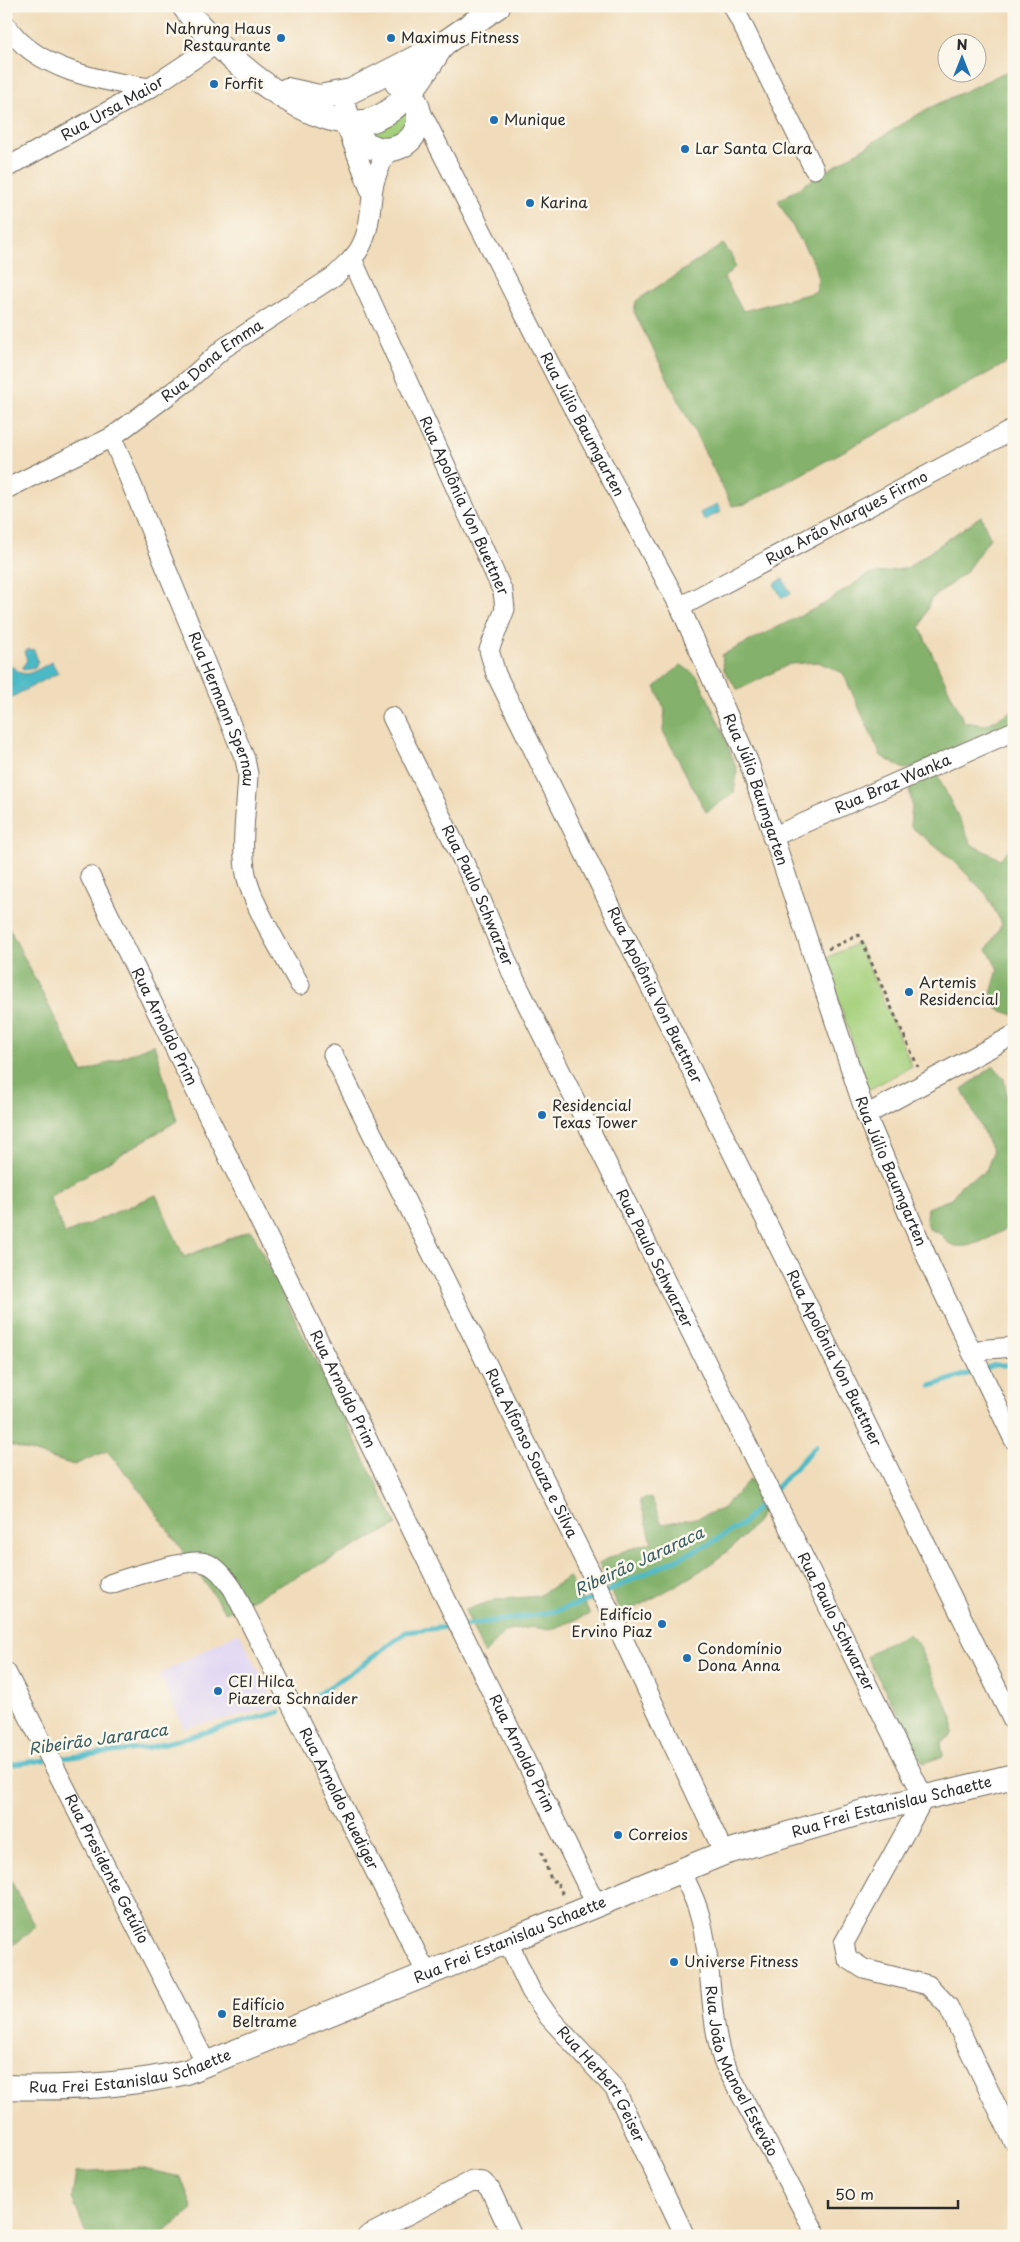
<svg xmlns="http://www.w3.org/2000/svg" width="1020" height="2242" font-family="'Playpen Sans',sans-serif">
	<rect width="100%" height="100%" fill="#fbf7ec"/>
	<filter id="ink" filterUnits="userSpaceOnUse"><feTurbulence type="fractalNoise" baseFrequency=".02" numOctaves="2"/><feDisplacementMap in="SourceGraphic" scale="10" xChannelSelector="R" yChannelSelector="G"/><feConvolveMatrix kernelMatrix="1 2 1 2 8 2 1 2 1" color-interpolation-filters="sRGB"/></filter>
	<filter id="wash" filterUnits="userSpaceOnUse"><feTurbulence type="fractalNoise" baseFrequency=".0096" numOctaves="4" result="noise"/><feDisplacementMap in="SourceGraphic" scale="20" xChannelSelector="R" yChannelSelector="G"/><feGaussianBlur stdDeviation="1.12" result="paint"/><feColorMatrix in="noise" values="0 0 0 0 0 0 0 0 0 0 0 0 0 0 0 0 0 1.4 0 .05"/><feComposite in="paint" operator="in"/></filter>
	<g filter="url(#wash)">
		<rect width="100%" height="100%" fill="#f0dcba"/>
		<!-- built -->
		<path fill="#e0d4f4" d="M239 1632 277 1707 184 1728 159 1675Z"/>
		<!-- green -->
		<g fill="#a5d07c" stroke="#687e54">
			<path d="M404 105 411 122 397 136 376 138 362 126Z"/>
			<path d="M858 943 912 1066 868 1090 825 959Z"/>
		</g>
		<!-- forest -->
		<g fill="#84b26c" stroke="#586e4c">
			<path d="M1014 68V359L746 504 732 506 634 312 636 301 723 244 732 256 735 267 724 278 743 311 816 292 818 277 816 267 778 201 927 109Z"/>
			<path d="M981 516 990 538 965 573 931 599 920 628 964 722 986 725 1014 710V722L919 767 904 769 881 756 843 673 818 662 790 664 738 690 724 670 722 655 824 604 867 575 907 568Z"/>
			<path d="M681 665 698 677 722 730 737 770 734 793 706 812 663 731 665 710 655 687Z"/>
			<path d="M936 772 972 845 1000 859 1014 844V1015L997 1009 991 994 998 969 987 949 1002 924 986 894 955 862 910 826 912 805 908 783Z"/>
			<path d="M6 922 83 1073 154 1044 177 1121 49 1197 65 1234 156 1195 184 1257 251 1230 397 1525 226 1613 140 1490 107 1451 74 1465 6 1444Z"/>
			<path d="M994 1066 1004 1079 1008 1100 1014 1101V1223C998 1234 955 1262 942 1235L929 1229 926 1219 927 1208 951 1199 961 1185 986 1171 993 1152 962 1089Z"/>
			<path d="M750 1479 758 1487 765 1507C743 1554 667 1591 622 1614L599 1563 624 1551 652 1542 640 1500 651 1497 662 1524 696 1518 722 1509Z"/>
			<path d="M569 1577 590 1614 550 1630 532 1627 504 1632 484 1654 465 1610 495 1600 538 1596Z"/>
			<path d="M909 1634 916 1641 953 1718V1734L941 1742 943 1756 924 1763 910 1747 902 1722 867 1657 881 1646Z"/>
			<path d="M6 1872 36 1927 6 1951Z"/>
			<path d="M139 2168 181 2177 193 2210 159 2236H87L72 2198 76 2172Z"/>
		</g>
		<!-- water -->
		<g fill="#4cbac6" stroke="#3c7278">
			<path d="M717 504 721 512 704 520 700 513Z"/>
			<path d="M783 579 791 594 782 598 774 584Z"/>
			<path d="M28 649 34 650 38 661 35 667 25 670 22 668 27 660 24 651Z"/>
			<path d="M52 662 58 673 6 700V666C14 666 15 669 21 673 29 677 45 665 52 662Z"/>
		</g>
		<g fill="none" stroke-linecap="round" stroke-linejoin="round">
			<!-- stream -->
			<g stroke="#4cbac6" stroke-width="5">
				<path d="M931 1386 995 1365H1014"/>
				<path d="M775 1489 816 1446"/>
				<path d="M606 1592 709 1544 741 1525 769 1496"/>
				<path d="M463 1625C509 1619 556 1616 598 1596"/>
				<path d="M310 1700 365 1663 406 1632 455 1626"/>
				<path d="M54 1759 147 1748 280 1712"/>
				<path d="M6 1765 45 1760"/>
			</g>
		</g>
	</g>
	<g filter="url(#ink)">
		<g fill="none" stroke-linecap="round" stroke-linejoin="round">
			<!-- minor casing -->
			<g stroke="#70695d" stroke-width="21">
				<g id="minor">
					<path d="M733 6 814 169"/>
					<path d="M6 25C36 70 100 81 150 88"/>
					<path id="s1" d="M419 108 557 378 680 607 749 763 866 1115 931 1267 1014 1440"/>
					<path d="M347 128 372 195"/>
					<path id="s2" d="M6 168 150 88 216 44"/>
					<path id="s3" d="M352 259 503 592 505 609 489 650 496 674 1014 1723"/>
					<path id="s4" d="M112 437 245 759 248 774C247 804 240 844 246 874 252 905 284 956 300 985"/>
					<path id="s5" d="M6 489 112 437 186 382 224 348 336 275C344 266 354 259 360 248 369 232 370 214 372 196 373 179 381 163 389 148"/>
					<path id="s6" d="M680 607 1014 429"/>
					<path id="s7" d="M392 717 474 883 514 978 924 1798 844 1943 847 1958 864 1969 928 1985 948 2006 1014 2142"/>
					<path id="s8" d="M772 837 1014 731"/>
					<path id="s9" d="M90 876 596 1904"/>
					<path id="s10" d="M333 1055 608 1607 724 1853"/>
					<path d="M866 1115 1014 1035"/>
					<path d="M972 1353 988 1349 1014 1347"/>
					<path id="s11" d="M110 1584C124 1579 189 1559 201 1562 216 1564 225 1578 233 1589L426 1972"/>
					<path id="s12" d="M6 1672 207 2065"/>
					<path id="s13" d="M681 1870C687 1884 695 1898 699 1913 713 1961 708 2013 723 2061L817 2236"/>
					<path id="s14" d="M507 1940 531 1991 549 2017 615 2089 685 2236"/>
					<path d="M367 2236 472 2181 483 2182 490 2189 512 2236"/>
				</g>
			</g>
			<!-- major casing -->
			<g stroke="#70695d" stroke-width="26">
				<g id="major">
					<path d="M184 6C214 50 318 142 375 119 407 106 425 71 443 44"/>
					<path d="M287 90 319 97 351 91 443 44 498 6"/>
					<path d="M346 112 345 122C350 129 355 137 363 142 404 170 446 114 397 83"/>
					<path id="s15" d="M6 2087C66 2089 127 2086 186 2072L724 1853 856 1814 1014 1776"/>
				</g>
			</g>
			<!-- path -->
			<g stroke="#70695d" stroke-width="3" stroke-dasharray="4 4" stroke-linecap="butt">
				<path d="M828 949 859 935 918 1067"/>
				<path d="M541 1852 552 1882 556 1880 564 1897"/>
			</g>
			<!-- minor -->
			<use href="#minor" stroke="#fff" stroke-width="19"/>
			<!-- major -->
			<use href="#major" stroke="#fff" stroke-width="24"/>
		</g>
	</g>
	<!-- markers -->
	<g fill="#1f6fb2" stroke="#fbf7ec" stroke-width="2">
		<circle cx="281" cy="38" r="5"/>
		<circle cx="391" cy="38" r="5"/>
		<circle cx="214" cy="84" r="5"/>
		<circle cx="494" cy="120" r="5"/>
		<circle cx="685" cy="149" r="5"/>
		<circle cx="530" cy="203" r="5"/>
		<circle cx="909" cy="992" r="5"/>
		<circle cx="542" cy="1115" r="5"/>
		<circle cx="662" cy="1624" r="5"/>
		<circle cx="687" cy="1658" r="5"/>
		<circle cx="218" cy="1691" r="5"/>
		<circle cx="618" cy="1835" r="5"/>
		<circle cx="674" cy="1962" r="5"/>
		<circle cx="222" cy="2014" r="5"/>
	</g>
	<g text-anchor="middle" stroke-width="5" stroke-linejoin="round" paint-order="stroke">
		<!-- poi labels -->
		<g font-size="15" fill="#2b2b2b" stroke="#fbf7ec" text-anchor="start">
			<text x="271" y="34" text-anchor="end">Nahrung Haus<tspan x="271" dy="17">Restaurante</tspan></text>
			<text x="401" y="43">Maximus Fitness</text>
			<text x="224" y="89">Forfit</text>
			<text x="504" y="125">Munique</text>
			<text x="695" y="154">Lar Santa Clara</text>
			<text x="540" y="208">Karina</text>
			<text x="919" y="988">Artemis<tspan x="919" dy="17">Residencial</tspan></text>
			<text x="552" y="1111">Residencial<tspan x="552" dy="17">Texas Tower</tspan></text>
			<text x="652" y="1620" text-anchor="end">Edifício<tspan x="652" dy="17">Ervino Piaz</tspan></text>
			<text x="697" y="1654">Condomínio<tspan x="697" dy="17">Dona Anna</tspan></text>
			<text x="228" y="1687">CEI Hilca<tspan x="228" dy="17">Piazera Schnaider</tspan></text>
			<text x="628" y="1840">Correios</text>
			<text x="684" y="1967">Universe Fitness</text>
			<text x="232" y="2010">Edifício<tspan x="232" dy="17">Beltrame</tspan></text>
		</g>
		<!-- street labels -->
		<g font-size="15" fill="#2b2b2b" stroke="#fbf7ec">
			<text dy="5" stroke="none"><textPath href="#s2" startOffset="122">Rua Ursa Maior</textPath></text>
			<text dy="5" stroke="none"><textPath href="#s5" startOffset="244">Rua Dona Emma</textPath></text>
			<text dy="5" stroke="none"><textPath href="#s1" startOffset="356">Rua Júlio Baumgarten</textPath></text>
			<text dy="5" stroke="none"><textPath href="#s3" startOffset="271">Rua Apolônia Von Buettner</textPath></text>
			<text dy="5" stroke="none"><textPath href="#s6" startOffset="189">Rua Arão Marques Firmo</textPath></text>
			<text dy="5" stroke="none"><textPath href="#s4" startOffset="294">Rua Hermann Spernau</textPath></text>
			<text dy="5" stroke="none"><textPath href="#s8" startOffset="132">Rua Braz Wanka</textPath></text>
			<text dy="5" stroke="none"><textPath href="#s1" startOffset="761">Rua Júlio Baumgarten</textPath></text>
			<text dy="5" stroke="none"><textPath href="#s7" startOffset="198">Rua Paulo Schwarzer</textPath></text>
			<text dy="5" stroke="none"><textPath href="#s3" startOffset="810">Rua Apolônia Von Buettner</textPath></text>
			<text dy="5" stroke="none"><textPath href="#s9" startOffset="168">Rua Arnoldo Prim</textPath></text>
			<text dy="5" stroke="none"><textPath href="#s1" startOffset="1166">Rua Júlio Baumgarten</textPath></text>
			<text dy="5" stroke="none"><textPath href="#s7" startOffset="602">Rua Paulo Schwarzer</textPath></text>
			<text dy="5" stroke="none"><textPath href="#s3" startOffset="1215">Rua Apolônia Von Buettner</textPath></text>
			<text dy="5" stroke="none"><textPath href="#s9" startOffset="572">Rua Arnoldo Prim</textPath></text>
			<text dy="5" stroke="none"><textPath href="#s10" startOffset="445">Rua Alfonso Souza e Silva</textPath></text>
			<text dy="5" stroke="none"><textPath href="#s7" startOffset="1008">Rua Paulo Schwarzer</textPath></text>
			<text dy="5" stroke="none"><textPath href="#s9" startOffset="978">Rua Arnoldo Prim</textPath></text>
			<text dy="5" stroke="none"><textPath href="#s11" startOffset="372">Rua Arnoldo Ruediger</textPath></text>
			<text dy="5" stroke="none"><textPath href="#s15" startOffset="936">Rua Frei Estanislau Schaette</textPath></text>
			<text dy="5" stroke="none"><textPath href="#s12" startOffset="221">Rua Presidente Getúlio</textPath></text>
			<text dy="5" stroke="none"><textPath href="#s15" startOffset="531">Rua Frei Estanislau Schaette</textPath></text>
			<text dy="5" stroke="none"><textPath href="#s15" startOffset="126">Rua Frei Estanislau Schaette</textPath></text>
			<text dy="5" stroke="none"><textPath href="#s13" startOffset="212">Rua João Manoel Estevão</textPath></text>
			<text dy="5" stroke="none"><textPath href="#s14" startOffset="174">Rua Herbert Geiser</textPath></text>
		</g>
		<!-- water labels -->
		<g font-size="16" font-style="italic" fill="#375d61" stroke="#fbf7ec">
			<text transform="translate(639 1561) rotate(-25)" y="6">Ribeirão Jararaca</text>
			<text transform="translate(98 1739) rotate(-8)" y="6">Ribeirão Jararaca</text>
		</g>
	</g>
	<!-- margin -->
	<rect width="1020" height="2242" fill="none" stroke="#fbf7ec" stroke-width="25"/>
	<!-- north arrow -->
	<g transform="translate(962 58)"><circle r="24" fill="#fbf7ec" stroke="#a8a59f"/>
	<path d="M0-4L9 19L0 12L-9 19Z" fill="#1f6fb2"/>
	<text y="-8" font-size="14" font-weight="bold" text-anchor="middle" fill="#2b2b2b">N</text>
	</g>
	<!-- scale -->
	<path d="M828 2200v8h130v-8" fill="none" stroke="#2b2b2b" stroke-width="2.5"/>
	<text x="835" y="2200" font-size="15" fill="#2b2b2b" stroke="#fbf7ec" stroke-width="4" paint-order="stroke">50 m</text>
</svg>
